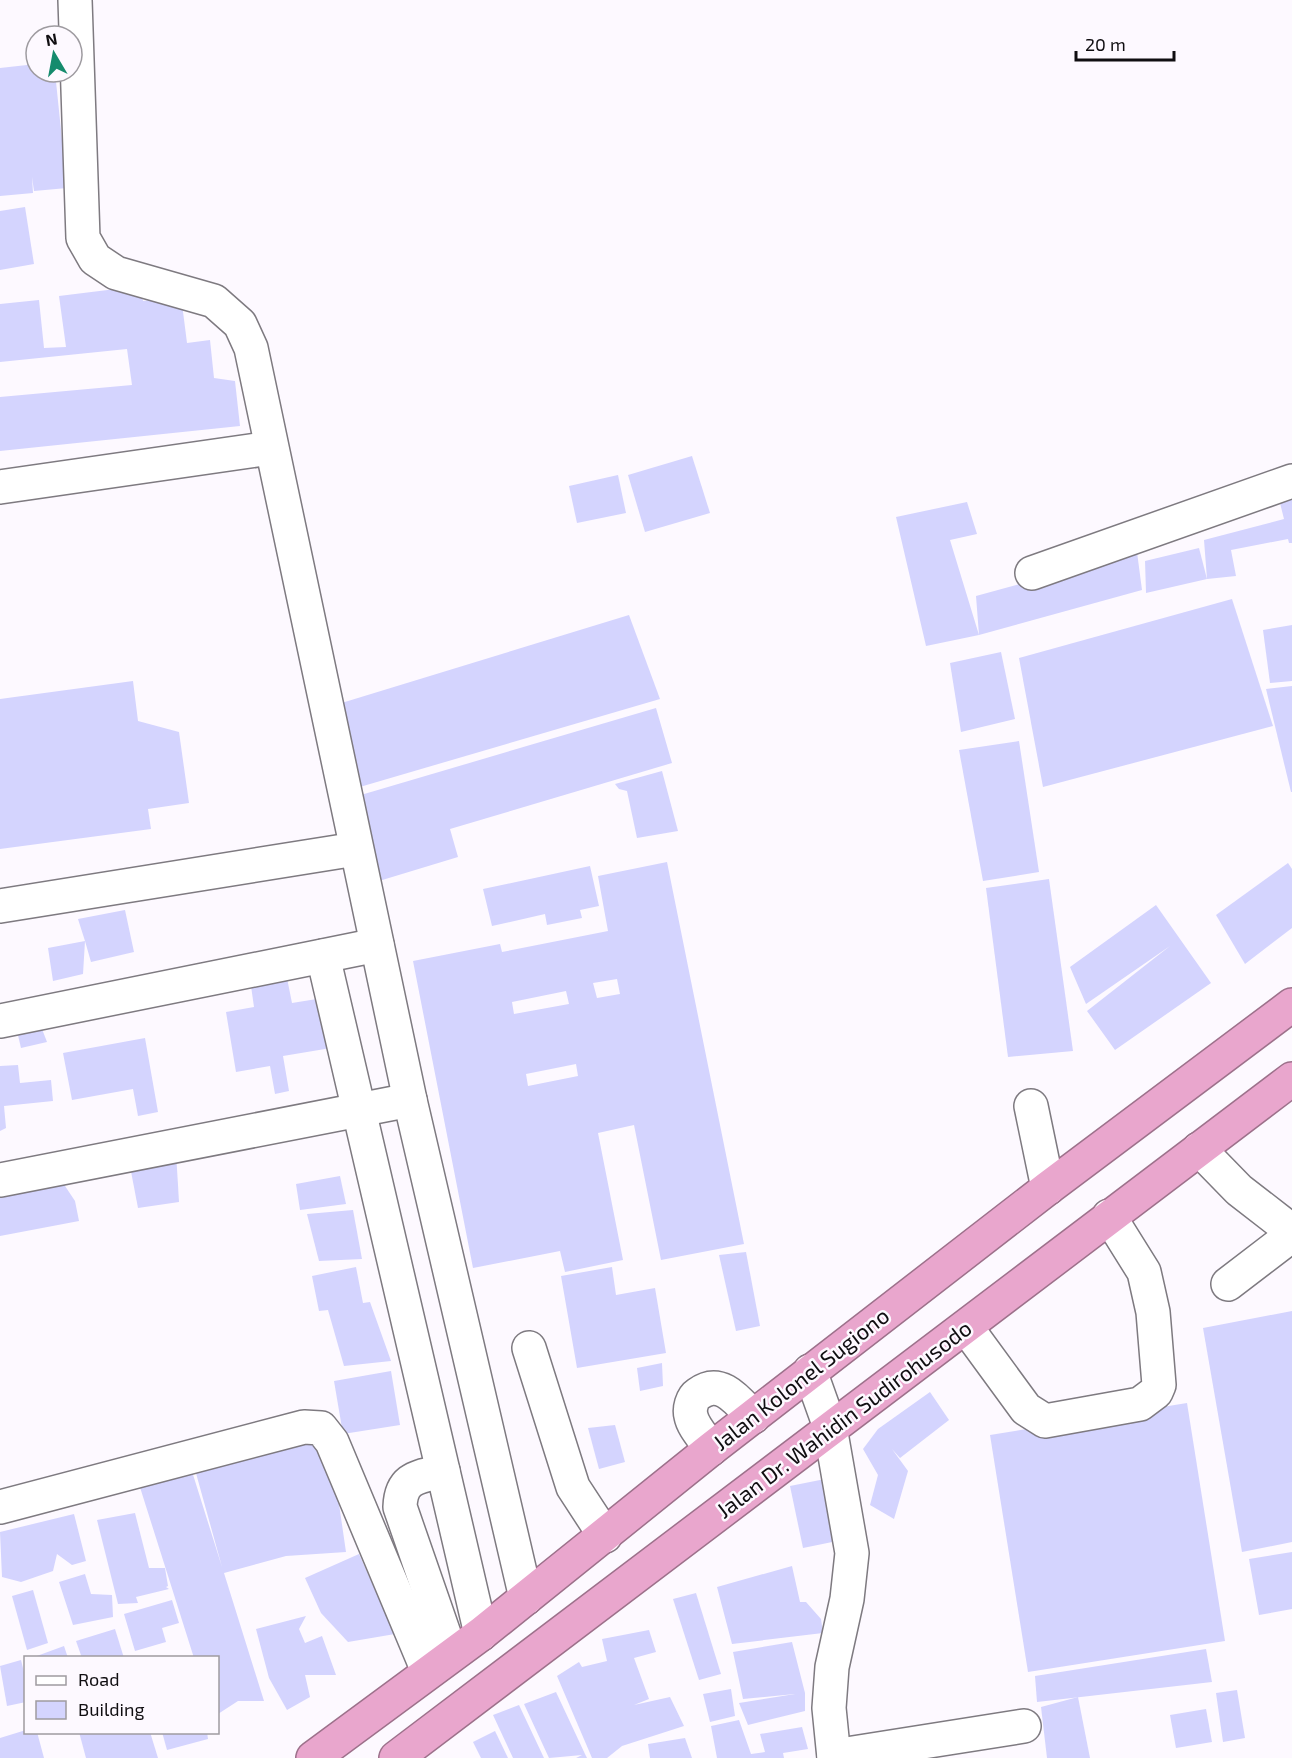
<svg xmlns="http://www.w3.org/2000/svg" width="1292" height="1758" font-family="'Exo 2',sans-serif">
	<rect width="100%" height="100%" fill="#fdf9ff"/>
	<!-- building -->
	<g fill="#d4d4fe" fill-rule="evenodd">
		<path d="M36 64V72H55L67 188 34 191 32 177 33 193 0 196V68Z"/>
		<path d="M25 207 34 264 0 270V211Z"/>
		<path d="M140 286 143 301 181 296 187 343 210 340 214 378 235 381 240 426 0 451V397L132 385 127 349 0 362V304L39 300 44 348 66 347 59 296Z"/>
		<path d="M692 456 710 513 645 532 628 475Z"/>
		<path d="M618 475 626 513 577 523 569 486Z"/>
		<path d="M1292 499V543H1289L1288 539 1231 550 1236 576 1207 579 1204 540 1284 519 1280 503Z"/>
		<path d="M967 502 977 534 950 540 979 635 976 596 1137 552 1142 590 979 635 926 646 896 517Z"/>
		<path d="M1199 548 1207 579 1146 593 1145 561Z"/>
		<path d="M1232 599 1273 726 1043 787 1019 658Z"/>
		<path d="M629 615 660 699 353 789 335 705Z"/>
		<path d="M1292 625V681L1270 683 1263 630Z"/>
		<path d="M1001 652 1015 719 961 732 950 663Z"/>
		<path d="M133 681 138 721 179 732 189 803 148 809 151 829 0 849V699Z"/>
		<path d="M1292 686V792H1291L1266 689Z"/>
		<path d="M656 708 672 763 450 829 458 857 379 881 354 797Z"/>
		<path d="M1019 741 1039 872 983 881 959 750Z"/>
		<path d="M662 771 678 831 637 838 627 791 619 789 615 784Z"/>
		<path d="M667 862 744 1244 661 1260 634 1125 598 1133 623 1260 565 1272 560 1251 473 1268 413 961 500 944 502 952 608 931 598 876ZM617 979 620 994 597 998 593 983ZM566 991 569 1004 514 1014 512 1002ZM576 1064 578 1076 528 1086 526 1074Z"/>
		<path d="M1288 863 1292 869V928L1245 964 1216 915Z"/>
		<path d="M590 866 599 906 580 910 582 918 547 925 545 914 492 926 483 889Z"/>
		<path d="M1049 879 1073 1051 1008 1057 986 888Z"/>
		<path d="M1156 905 1211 983 1115 1050 1087 1011 1170 946 1086 1004 1070 967Z"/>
		<path d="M125 910 134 952 91 962 85 941 83 974 53 981 48 948 85 941 78 919Z"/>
		<path d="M286 973 292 1003 323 998 331 1048 283 1056 289 1091 275 1094 270 1066 236 1072 226 1012 254 1007 250 979Z"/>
		<path d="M37 1016 47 1042 21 1048 17 1031Z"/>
		<path d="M145 1038 158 1112 138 1116 133 1089 72 1100 63 1053Z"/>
		<path d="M18 1065 20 1083 51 1080 53 1101 4 1106 6 1128 0 1131V1066Z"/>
		<path d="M176 1152 179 1202 138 1208 129 1161Z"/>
		<path d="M340 1176 346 1204 300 1210 296 1184Z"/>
		<path d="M63 1183 75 1201 79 1221 0 1236V1187Z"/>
		<path d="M353 1210 362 1259 319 1261 307 1214Z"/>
		<path d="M746 1252 760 1326 736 1331 719 1255Z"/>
		<path d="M356 1267 363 1303 370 1302 391 1361 344 1366 328 1310 319 1311 312 1276Z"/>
		<path d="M612 1267 616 1295 655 1288 666 1353 577 1368 561 1276Z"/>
		<path d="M1292 1311V1542L1242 1552 1203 1328Z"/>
		<path d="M662 1363 663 1386 640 1391 637 1368Z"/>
		<path d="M391 1371 400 1425 343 1434 334 1381Z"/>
		<path d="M930 1392 949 1420 900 1458 892 1449 908 1471 894 1519 870 1505 878 1475 863 1449 878 1429Z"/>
		<path d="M1187 1403 1225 1641 1028 1672 990 1435Z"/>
		<path d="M615 1425 625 1462 599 1469 588 1428Z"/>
		<path d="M330 1442 346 1552 286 1556 224 1573 264 1701H238L218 1714V1658H194L138 1481 190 1465 222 1567 194 1466 251 1451Z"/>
		<path d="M830 1478 842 1540 803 1548 790 1486Z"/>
		<path d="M135 1513 149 1568H165L168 1586 166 1587 169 1589 136 1597 138 1603 118 1604 97 1520Z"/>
		<path d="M74 1514 86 1561 72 1565 57 1554 53 1571 21 1582 2 1577 0 1532Z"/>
		<path d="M1292 1552V1609L1259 1615 1249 1559Z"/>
		<path d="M359 1554 395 1634 348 1642 321 1613 305 1578Z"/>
		<path d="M792 1566 800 1602H806L821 1619 823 1633 732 1644 717 1587Z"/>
		<path d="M85 1574 91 1594 112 1595 113 1617 73 1625 59 1582Z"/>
		<path d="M33 1590 48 1643 27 1650 12 1596Z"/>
		<path d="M696 1593 721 1674 699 1680 673 1599Z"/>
		<path d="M172 1600 179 1623 162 1628 166 1642 135 1651 124 1614Z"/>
		<path d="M306 1616 299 1629 305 1643 322 1636 336 1675H305L310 1697 287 1710 269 1678 256 1629Z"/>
		<path d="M115 1629 124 1658H82L76 1641Z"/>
		<path d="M649 1630 656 1652 634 1658 649 1699 634 1705 670 1697 684 1726 622 1746 607 1758H592L557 1676 579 1662 582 1667 607 1661 602 1639Z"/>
		<path d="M792 1642 805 1693V1711L748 1725 739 1703 795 1694 743 1699 733 1652Z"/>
		<path d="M64 1646 68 1658H34V1657Z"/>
		<path d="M1206 1649 1212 1682 1037 1702 1035 1676Z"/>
		<path d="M21 1660 26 1680V1702L7 1706 0 1666Z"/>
		<path d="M731 1689 735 1716 710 1722 703 1694Z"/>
		<path d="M1237 1690 1245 1738 1223 1742 1216 1693Z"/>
		<path d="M556 1692 585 1754 587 1758H576L582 1755 549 1758 524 1704Z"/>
		<path d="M1078 1697 1090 1758H1047L1041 1707Z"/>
		<path d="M519 1705 544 1758H513L493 1715Z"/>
		<path d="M1206 1709 1212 1742 1176 1748 1170 1715Z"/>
		<path d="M739 1720 751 1754 765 1752 760 1734 802 1727 808 1749 783 1753 784 1758H717L711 1726Z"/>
		<path d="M26 1730V1732H37L44 1758H0V1738Z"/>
		<path d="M495 1731 508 1758H481L473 1742Z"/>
		<path d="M79 1732H150L158 1758H86Z"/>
		<path d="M162 1732H207L208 1739 167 1750Z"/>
		<path d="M685 1738 692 1758H650L648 1744Z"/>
	</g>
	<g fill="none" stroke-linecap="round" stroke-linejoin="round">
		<!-- minor casing -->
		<g stroke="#7e7a80" stroke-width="36">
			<g id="minor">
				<path d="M75 0 83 238 95 259 116 273 214 301 240 324 251 348 410 1100 526 1598"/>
				<path d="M0 487 271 448"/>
				<path d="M1032 573 1292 481"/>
				<path d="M0 906 356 849"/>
				<path d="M323 956 481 1634"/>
				<path d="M0 1021 377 945"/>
				<path d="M1031 1106 1048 1188"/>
				<path d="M1199 1149 1239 1190 1292 1231"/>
				<path d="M0 1180 410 1100"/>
				<path d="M1228 1284 1292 1235"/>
				<path d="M966 1327 1026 1409 1045 1421 1140 1404 1156 1392 1159 1385 1153 1312 1144 1272 1109 1216"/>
				<path d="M529 1348 573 1487 605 1536"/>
				<path d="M810 1371 830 1427 852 1553 847 1599 832 1667 829 1708 834 1758"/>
				<path d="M711 1449C705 1439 693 1427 691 1416 689 1409 692 1398 698 1394 721 1377 738 1401 753 1417"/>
				<path d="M443 1471C418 1477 401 1477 400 1507L451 1654"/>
				<path d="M0 1507 304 1427 321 1428 332 1442 428 1671"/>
				<path d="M834 1756 1024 1726"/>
			</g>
		</g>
		<!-- highway casing -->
		<g stroke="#9d718b" stroke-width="36">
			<g id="highway">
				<path d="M313 1758 481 1634 711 1449 1048 1188 1292 1005"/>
				<path d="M396 1758 1292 1079"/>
			</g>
		</g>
		<!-- minor -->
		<use href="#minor" stroke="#fff" stroke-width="33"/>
		<!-- highway -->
		<use href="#highway" stroke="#e9a6cd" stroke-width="33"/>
	</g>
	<g text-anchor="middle" stroke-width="5" stroke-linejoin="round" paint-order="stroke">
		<!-- street labels -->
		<g font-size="22" fill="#100e11" stroke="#fdf9ff">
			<text transform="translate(801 1379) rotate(-38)" y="8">Jalan Kolonel Sugiono</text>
			<text transform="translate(844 1419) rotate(-37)" y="8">Jalan Dr. Wahidin Sudirohusodo</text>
		</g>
	</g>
	<!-- legend -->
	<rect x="24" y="1656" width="195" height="78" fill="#fdf9ff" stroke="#9e9ba0" stroke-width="1.5"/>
	<rect x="36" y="1676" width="30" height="9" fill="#ffffff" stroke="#9e9ba0" stroke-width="1.5"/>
	<text x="78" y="1686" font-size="18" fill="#100e11">Road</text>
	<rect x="36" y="1701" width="30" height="18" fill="#d4d4fe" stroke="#9e9ba0" stroke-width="1.5"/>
	<text x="78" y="1716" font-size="18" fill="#100e11">Building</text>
	<!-- north arrow -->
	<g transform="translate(54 54) rotate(350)"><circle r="28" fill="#fdf9ff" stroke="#9e9ba0" stroke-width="1.5"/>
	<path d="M0-4.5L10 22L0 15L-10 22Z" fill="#158b6d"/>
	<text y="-9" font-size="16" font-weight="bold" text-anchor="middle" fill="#100e11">N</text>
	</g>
	<!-- scale -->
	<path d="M1076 51v9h98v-9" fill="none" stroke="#100e11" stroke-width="3"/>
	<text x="1085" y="51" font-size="18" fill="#100e11" stroke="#fdf9ff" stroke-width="4.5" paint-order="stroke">20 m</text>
</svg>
